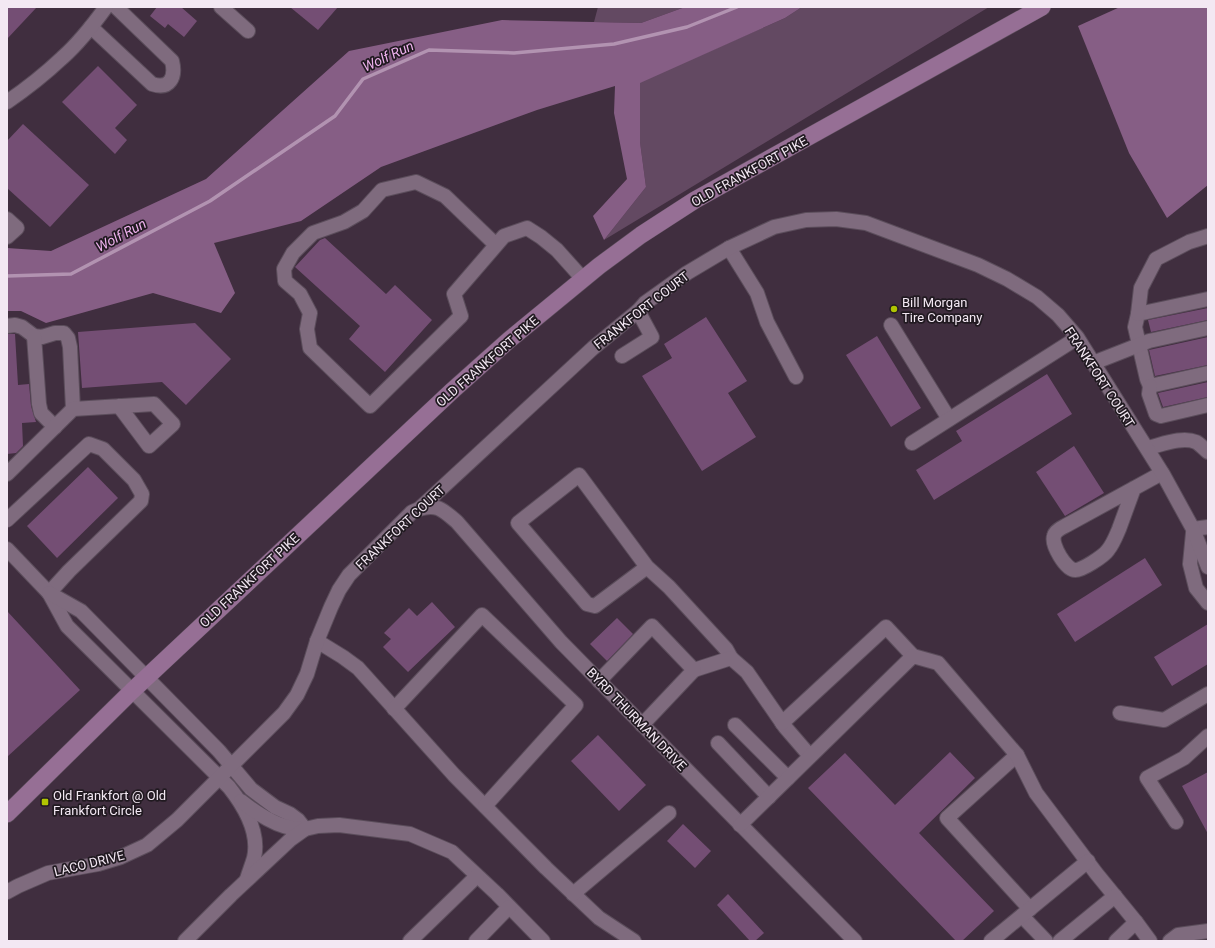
<svg xmlns="http://www.w3.org/2000/svg" width="1215" height="948" font-family="Roboto,sans-serif">
	<rect width="100%" height="100%" fill="#402e3f"/>
	<!-- green -->
	<g fill="#634962">
		<path d="M598 7H685L641 23 594 22Z"/>
		<path d="M802 7H989L604 240 646 187 640 142V82L785 18Z"/>
	</g>
	<!-- forest -->
	<g fill="#865e85">
		<path d="M685 7H802L785 18 640 83V142L646 187 604 240 593 216 627 179 614 113 615 86 537 110 381 167 301 221 214 243 235 293 221 313 153 293 46 323 21 311H7V248L51 251 206 179 349 51 502 20 641 23Z"/>
		<path d="M1120 7H1208V185L1167 218 1129 153 1078 26Z"/>
	</g>
	<g fill="none" stroke-linecap="round" stroke-linejoin="round">
		<!-- stream -->
		<path stroke="#b293b1" stroke-width="3.5" d="M7 276 71 274 210 201 335 116 363 79 429 50 514 53 614 44 687 27 737 7"/>
	</g>
	<!-- building -->
	<g fill="#744e74">
		<path d="M7 7H37L7 39Z"/>
		<path d="M157 7H181L197 21 184 37 168 24 165 28 150 16Z"/>
		<path d="M290 7H338L318 30Z"/>
		<path d="M98 66 137 105 115 128 127 140 115 154 62 102Z"/>
		<path d="M23 124 89 185 50 227 7 188V141Z"/>
		<path d="M325 238 386 294 395 285 432 320 385 372 349 339 360 326 295 267 320 240Z"/>
		<path d="M1208 308V320L1151 332 1148 320Z"/>
		<path d="M706 317 747 381 728 393 756 437 702 471 642 376 672 358 664 344Z"/>
		<path d="M195 323 231 359 186 405 162 382 82 388 78 332Z"/>
		<path d="M7 334H15L18 385 29 384 31 406 36 422 22 423 23 446 16 453 7 454Z"/>
		<path d="M877 336 921 408 891 427 846 355Z"/>
		<path d="M1208 337V365L1155 376 1149 350Z"/>
		<path d="M1047 374 1072 414 934 500 916 470 962 441 956 431Z"/>
		<path d="M1208 382V397L1163 407 1158 393Z"/>
		<path d="M1074 446 1104 493 1065 516 1036 472Z"/>
		<path d="M88 467 118 498 57 558 27 526Z"/>
		<path d="M1145 558 1162 585 1075 642 1057 614Z"/>
		<path d="M432 602 455 627 408 672 383 647 391 639 384 633 409 608 417 616Z"/>
		<path d="M7 611 80 690 7 757Z"/>
		<path d="M617 618 633 634 607 661 590 644Z"/>
		<path d="M1208 624V664L1172 686 1154 657Z"/>
		<path d="M598 735 646 785 619 811 571 761Z"/>
		<path d="M950 752 975 778 919 833 994 911 962 941H956L808 788 845 753 895 805Z"/>
		<path d="M1208 772V834L1182 786Z"/>
		<path d="M683 824 711 851 695 868 667 841Z"/>
		<path d="M728 894 764 933 755 941H750L717 905Z"/>
	</g>
	<g fill="none" stroke-linecap="round" stroke-linejoin="round">
		<!-- minor casing -->
		<g stroke="#5b4d5b" stroke-width="16">
			<g id="minor">
				<path d="M221 7 248 31"/>
				<path d="M91 27 152 84C170 90 176 77 172 61L116 7"/>
				<path d="M7 102C26 89 45 74 62 58 79 43 93 25 106 7"/>
				<path d="M7 219 17 228 7 237"/>
				<path d="M496 245 445 196 416 182 382 190 363 211 344 222 313 233 293 253 284 269 285 281 300 294 310 313 307 329 310 348 370 406 461 316 454 294 504 236 527 228 541 237 557 250 583 279"/>
				<path d="M729 248 757 293 767 322 796 377"/>
				<path d="M1208 299 1138 314 1135 327 1147 379 1150 386 1208 373"/>
				<path d="M1138 314 1141 288 1156 259 1189 242 1208 236"/>
				<path d="M891 325 949 419"/>
				<path d="M7 326 15 325 22 327 34 336 42 337 55 333H64L68 338 70 347 73 409"/>
				<path d="M34 336 39 404 41 413 55 427"/>
				<path d="M622 356 652 337 638 311"/>
				<path d="M1093 363 1149 341 1208 328"/>
				<path d="M1150 386 1149 394 1156 414 1161 416 1208 405"/>
				<path d="M912 443 1077 338"/>
				<path d="M1147 448C1161 445 1182 436 1196 442 1200 444 1204 449 1208 452"/>
				<path d="M7 474 73 409 154 404 173 424 149 446 119 406"/>
				<path d="M1134 488C1129 502 1124 515 1119 529 1116 536 1113 544 1108 550 1104 556 1081 571 1075 570 1066 570 1051 545 1054 536 1055 531 1061 528 1065 526L1162 473"/>
				<path d="M419 509C437 503 443 510 457 522L561 642 855 941"/>
				<path d="M7 520 89 444 103 449 134 480 142 494 141 501 69 571 49 593"/>
				<path d="M1193 529 1208 527"/>
				<path d="M1193 533 1190 564 1196 588 1208 603"/>
				<path d="M7 549 49 593 67 626 229 787C244 806 260 832 254 858 252 865 249 872 247 879"/>
				<path d="M647 567 595 606 587 604 518 523 579 475 647 567 669 587 726 649 731 658"/>
				<path d="M49 593 81 611 219 751 251 789 275 807 290 814 298 820 305 829"/>
				<path d="M317 641 343 657 358 668 454 775 546 868 599 918 634 941"/>
				<path d="M694 670 731 658 747 672 785 727 810 756"/>
				<path d="M599 681 652 626 694 670 642 725"/>
				<path d="M394 709 482 615 576 705 485 806"/>
				<path d="M1120 713 1164 720 1208 694"/>
				<path d="M782 723 886 627 913 656"/>
				<path d="M735 725 788 778"/>
				<path d="M718 743 769 797"/>
				<path d="M1017 755 947 818 1030 909"/>
				<path d="M241 801C255 812 274 825 292 828 296 829 301 829 305 829"/>
				<path d="M1176 822 1147 778 1184 758 1208 736"/>
				<path d="M740 825 913 656 938 663 1017 755 1036 793 1096 873 1136 922 1150 941"/>
				<path d="M7 892 18 886 48 873 98 864 121 857 147 845 177 820 284 713 297 695 307 674 317 641 331 607 339 590 349 575 412 512 419 509 593 348 638 311 645 303 687 273 729 248 774 227 806 220 836 219 866 223 978 265 1007 279 1037 297 1058 315 1077 337 1164 476 1193 529 1208 567"/>
				<path d="M573 894 669 813"/>
				<path d="M1022 916 1046 941"/>
				<path d="M185 941 231 895 291 839 305 829 318 826 339 825 410 834 452 852 497 894 543 941"/>
				<path d="M410 941 477 876"/>
				<path d="M476 941 509 907"/>
				<path d="M991 941 1088 861"/>
				<path d="M1060 941 1115 896"/>
				<path d="M1116 941 1136 922"/>
				<path d="M1170 941 1178 935 1208 931"/>
			</g>
		</g>
		<!-- major casing -->
		<g stroke="#5b4d5b" stroke-width="18">
			<path id="major" d="M7 814 132 691 453 390 509 340 599 266 641 235 695 200 1042 7"/>
		</g>
		<!-- minor -->
		<use href="#minor" stroke="#7f6b7e" stroke-width="14"/>
		<!-- major -->
		<use href="#major" stroke="#966f95" stroke-width="17"/>
	</g>
	<!-- markers -->
	<g fill="#b0c502" stroke="#211a21" stroke-width="1.5">
		<circle cx="894" cy="309" r="4"/>
		<rect x="41" y="798" width="8" height="8" rx="2"/>
	</g>
	<g text-anchor="middle" stroke-width="3.5" stroke-linejoin="round" paint-order="stroke">
		<!-- street labels -->
		<g font-size="13" fill="#f3e8f3" stroke="#211a21">
			<text transform="translate(749 171) rotate(-29)" y="5">OLD FRANKFORT PIKE</text>
			<text transform="translate(641 310) rotate(-38)" y="5">FRANKFORT COURT</text>
			<text transform="translate(487 361) rotate(-41)" y="5">OLD FRANKFORT PIKE</text>
			<text transform="translate(1100 377) rotate(57)" y="5">FRANKFORT COURT</text>
			<text transform="translate(400 527) rotate(-43)" y="5">FRANKFORT COURT</text>
			<text transform="translate(249 580) rotate(-43)" y="5">OLD FRANKFORT PIKE</text>
			<text transform="translate(637 719) rotate(46)" y="5">BYRD THURMAN DRIVE</text>
			<text transform="translate(89 863) rotate(-14)" y="5">LACO DRIVE</text>
		</g>
		<!-- poi labels -->
		<g font-size="13" fill="#f3e8f3" stroke="#211a21" text-anchor="start">
			<text x="902" y="307">Bill Morgan<tspan x="902" dy="15">Tire Company</tspan></text>
			<text x="53" y="800">Old Frankfort @ Old<tspan x="53" dy="15">Frankfort Circle</tspan></text>
		</g>
		<!-- water labels -->
		<g font-size="14" font-style="italic" fill="#efb2ee" stroke="#211a21">
			<text transform="translate(388 56) rotate(-25)" y="5">Wolf Run</text>
			<text transform="translate(121 235) rotate(-28)" y="5">Wolf Run</text>
		</g>
	</g>
	<!-- border -->
	<rect width="1215" height="948" fill="none" stroke="#f3e8f3" stroke-width="16"/>
</svg>
